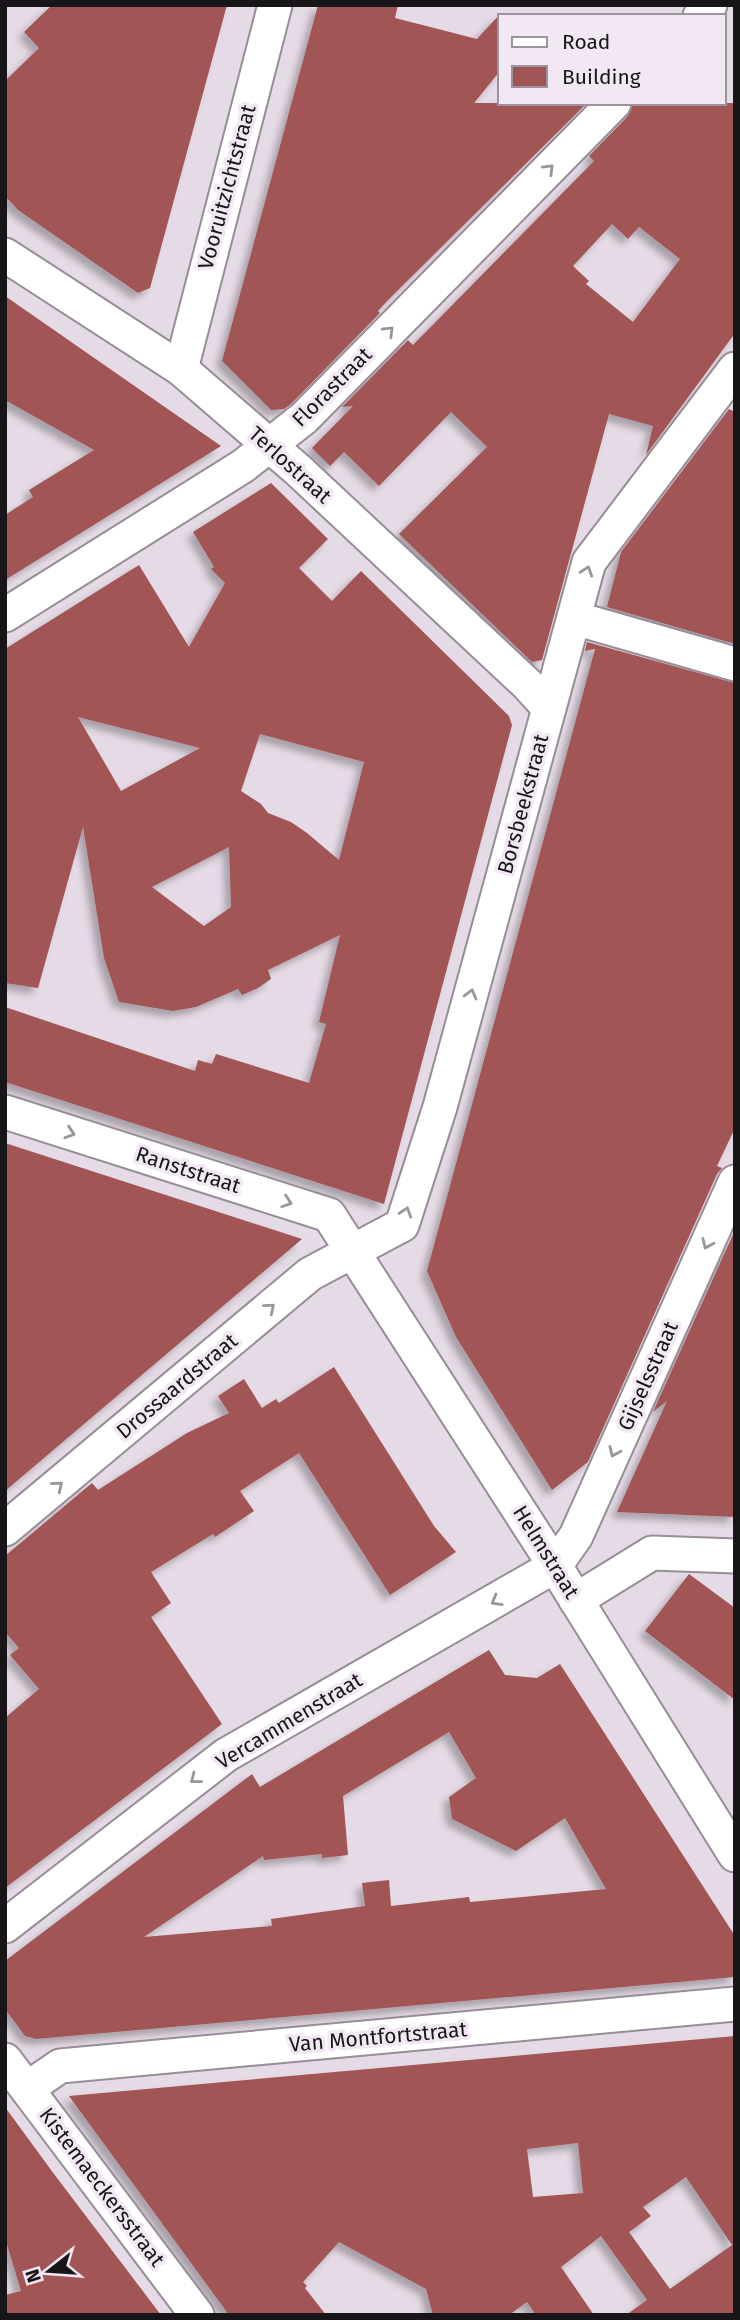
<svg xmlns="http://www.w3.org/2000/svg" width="740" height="2320" font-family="'Fira Sans',sans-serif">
	<defs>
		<filter id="shadow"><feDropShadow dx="-6" dy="6" stdDeviation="3.5" flood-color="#0004"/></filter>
	</defs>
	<rect width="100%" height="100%" fill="#e5dbe6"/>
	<!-- building -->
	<g fill="#a15454" fill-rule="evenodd" filter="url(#shadow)">
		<path d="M52 5H227L150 288 138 293 18 210 5 196V81L39 48 24 32Z"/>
		<path d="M318 5H398L395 18 477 39 500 14V71L474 103H587L388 300 378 311 380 313 291 404 284 409 271 410 222 361Z"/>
		<path d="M633 103H735V333L646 455 653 426 609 414 542 660 532 662 399 534 487 447 451 412 379 486 344 452 330 466 312 448 353 406 342 407 408 340 413 345 594 161 589 156 628 116ZM612 224 628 239 639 227 680 259 633 322 586 284 589 281 573 266Z"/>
		<path d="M5 296 221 446 5 580V515L33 497 29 490 94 450 5 400Z"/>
		<path d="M729 409 735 412V644L607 607 621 552Z"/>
		<path d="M271 483 328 539 299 568 332 601 361 571 509 716 512 725 384 1204 5 1082V1007L195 1071 198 1060 212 1064 216 1054 309 1083 326 1024 319 1022 340 935 268 970 271 979 258 988 242 995 238 989 196 1007 173 1011 119 1002 104 958 83 827 38 988 5 983V649L139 565 189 647 225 583 211 569 214 567 193 532ZM78 717 200 748 121 791ZM260 734 364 762 339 860 307 833 291 822 268 813 261 804 241 791ZM229 847 231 907 204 926 152 887Z"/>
		<path d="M587 642 735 683V1128L717 1166 722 1168 717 1174 588 1462 552 1490 456 1337 427 1271 595 649 585 651Z"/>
		<path d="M5 1143 302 1239 5 1491Z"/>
		<path d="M735 1230V1517L617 1512 667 1401 653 1412Z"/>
		<path d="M334 1367 434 1526 456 1552 390 1595 299 1453 240 1491 254 1511 215 1537 213 1534 151 1572 171 1603 151 1617 222 1724 5 1888V1718L39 1689 10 1655 19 1648 5 1632V1556L92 1483 98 1490 187 1433 229 1413 218 1396 244 1379 262 1408 276 1399 279 1403Z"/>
		<path d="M689 1574 735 1608V1700L645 1631Z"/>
		<path d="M489 1650 505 1675 537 1678 560 1664 735 1936V1977L36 2039 25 2036 5 2009V1961L252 1774 260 1787ZM449 1732 476 1778 449 1797 452 1819 516 1851 565 1818 606 1889 470 1902 469 1897 391 1906 389 1880 362 1883 365 1906 271 1919 272 1926 144 1937 263 1856 264 1860 322 1854V1858L348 1855 343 1796Z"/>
		<path d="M735 2036V2315H626L647 2300 601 2236 561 2267 594 2315H536L527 2302 509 2315H433L426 2289 339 2242 303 2282 307 2286 305 2288 326 2315H229L69 2096ZM578 2143 583 2193 533 2197 527 2149ZM686 2177 732 2245 670 2289 629 2232 651 2216 643 2207Z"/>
		<path d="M5 2107 54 2174 161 2315H5V2295L21 2291 5 2238Z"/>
	</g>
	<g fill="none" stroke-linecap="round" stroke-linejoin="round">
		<!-- minor casing -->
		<g stroke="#968d96" stroke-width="37">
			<g id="minor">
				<path d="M700 16 710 5"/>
				<path d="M5 255 181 369 298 470 527 684 549 708"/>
				<path d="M181 369 275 5"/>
				<path d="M5 615 243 466 304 418 614 103"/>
				<path d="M574 618 735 664"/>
				<path d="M5 1112 329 1215 555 1566 735 1855"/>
				<path d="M5 1529 310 1274 402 1225 440 1107 589 562 735 369"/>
				<path d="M576 1600 652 1553 735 1556"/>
				<path d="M5 1926 226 1755 555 1566 576 1536 735 1182"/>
				<path d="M5 2060 197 2315"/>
				<path d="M28 2088 60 2066 735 2004"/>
			</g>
		</g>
		<!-- minor -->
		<use href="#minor" stroke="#fff" stroke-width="33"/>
	</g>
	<!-- one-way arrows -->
	<defs><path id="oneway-chevron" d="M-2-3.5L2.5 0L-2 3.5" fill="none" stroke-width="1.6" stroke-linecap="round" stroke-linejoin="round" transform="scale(1.75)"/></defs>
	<g stroke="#979698">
		<use href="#oneway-chevron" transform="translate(549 169) rotate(-45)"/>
		<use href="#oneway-chevron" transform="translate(389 331) rotate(-45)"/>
		<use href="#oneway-chevron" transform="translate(587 571) rotate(-72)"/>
		<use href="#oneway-chevron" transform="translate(471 994) rotate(-75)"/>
		<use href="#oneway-chevron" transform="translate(70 1133) rotate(18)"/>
		<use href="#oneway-chevron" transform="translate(287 1202) rotate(18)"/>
		<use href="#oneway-chevron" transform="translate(406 1212) rotate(-72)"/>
		<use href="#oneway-chevron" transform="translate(707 1244) rotate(114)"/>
		<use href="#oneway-chevron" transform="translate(270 1308) rotate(-40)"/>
		<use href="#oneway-chevron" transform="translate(614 1452) rotate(114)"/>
		<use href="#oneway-chevron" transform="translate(58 1486) rotate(-40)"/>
		<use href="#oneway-chevron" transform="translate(496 1601) rotate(150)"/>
		<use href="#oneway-chevron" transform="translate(195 1779) rotate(142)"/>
	</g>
	<g text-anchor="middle" stroke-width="7" stroke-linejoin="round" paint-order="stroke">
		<!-- street labels -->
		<g font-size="21" fill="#181519" stroke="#f2e8f3">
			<text transform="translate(227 187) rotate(-75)" y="7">Vooruitzichtstraat</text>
			<text transform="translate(332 387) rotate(-45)" y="7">Florastraat</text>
			<text transform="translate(290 465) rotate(42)" y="7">Terlostraat</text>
			<text transform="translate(523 804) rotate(-75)" y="7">Borsbeekstraat</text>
			<text transform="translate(188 1170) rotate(18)" y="7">Ranststraat</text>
			<text transform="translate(648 1376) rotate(-66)" y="7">Gijselsstraat</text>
			<text transform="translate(177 1386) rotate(-40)" y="7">Drossaardstraat</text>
			<text transform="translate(546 1552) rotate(58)" y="7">Helmstraat</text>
			<text transform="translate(289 1721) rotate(-31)" y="7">Vercammenstraat</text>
			<text transform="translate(378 2037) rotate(-5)" y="7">Van Montfortstraat</text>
			<text transform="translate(102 2187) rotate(53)" y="7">Kistemaeckersstraat</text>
		</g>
	</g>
	<!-- border -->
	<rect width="740" height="2320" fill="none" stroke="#181519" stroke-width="14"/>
	<!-- legend -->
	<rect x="498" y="14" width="228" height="91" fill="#f2e8f3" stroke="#9b949c" stroke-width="2"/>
	<rect x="512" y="37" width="35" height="10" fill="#ffffff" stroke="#9b949c" stroke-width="2"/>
	<text x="562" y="49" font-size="21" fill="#181519">Road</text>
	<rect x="512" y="66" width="35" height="21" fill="#a15454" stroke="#9b949c" stroke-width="2"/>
	<text x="562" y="84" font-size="21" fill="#181519">Building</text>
	<!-- north arrow -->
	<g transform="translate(49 2271) rotate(253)" stroke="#f2e8f3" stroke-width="5" paint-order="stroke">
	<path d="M0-5L12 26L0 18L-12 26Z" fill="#181519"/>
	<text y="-10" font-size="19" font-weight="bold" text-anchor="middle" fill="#181519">N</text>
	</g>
</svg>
